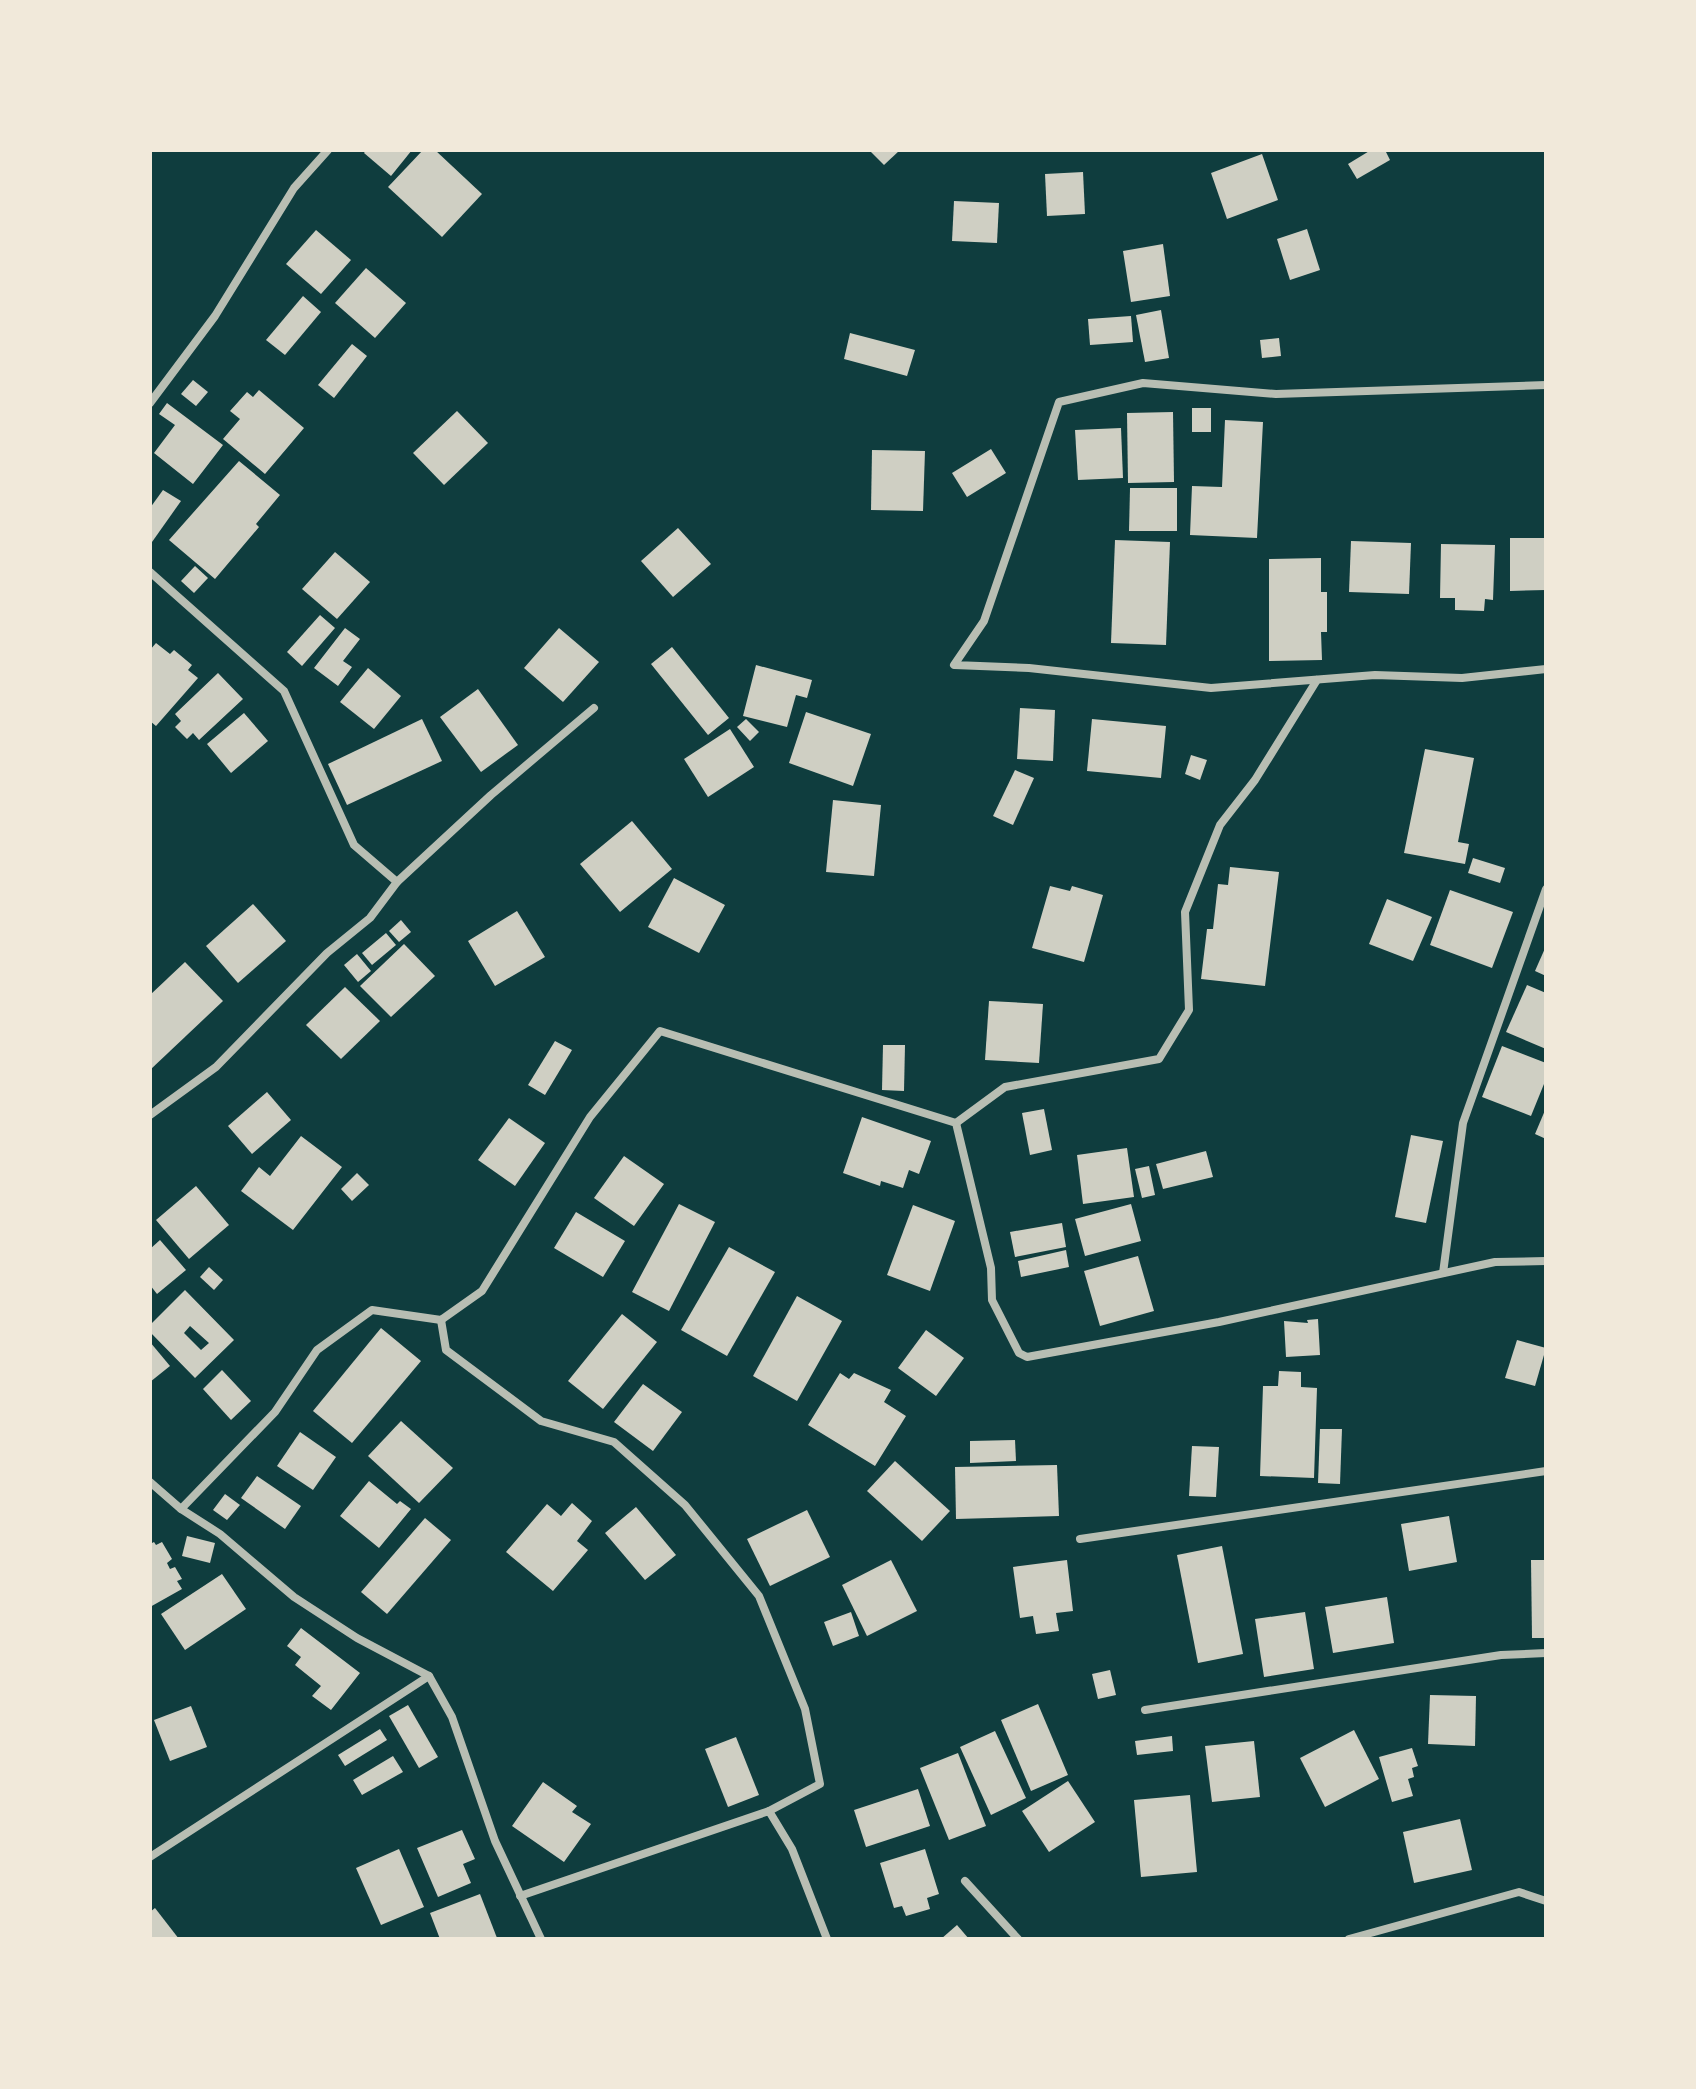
<svg xmlns="http://www.w3.org/2000/svg" width="1696" height="2089" font-family="Barlow,sans-serif">
	<rect width="100%" height="100%" fill="#0f3d3e"/>
	<!-- building -->
	<g fill="#cfcfc3" fill-rule="evenodd">
		<path d="M366 150H412L391 176 364 153Z"/>
		<path d="M423 150H435L482 194 442 237 388 187Z"/>
		<path d="M869 150H900L884 165Z"/>
		<path d="M1371 150H1385L1390 160 1357 179 1348 164Z"/>
		<path d="M1262 154 1278 200 1227 219 1211 173Z"/>
		<path d="M1083 172 1085 214 1047 216 1045 174Z"/>
		<path d="M954 201 999 203 997 243 952 241Z"/>
		<path d="M1307 229 1320 270 1290 280 1277 239Z"/>
		<path d="M316 230 351 260 321 294 286 264Z"/>
		<path d="M1163 244 1170 296 1131 302 1123 251Z"/>
		<path d="M366 268 406 303 375 338 335 303Z"/>
		<path d="M303 296 321 312 285 355 266 340Z"/>
		<path d="M1161 310 1169 358 1145 362 1136 315Z"/>
		<path d="M1131 316 1133 342 1090 345 1088 319Z"/>
		<path d="M850 333 915 350 907 376 844 359Z"/>
		<path d="M1279 338 1281 356 1262 358 1260 340Z"/>
		<path d="M352 344 367 356 334 398 318 385Z"/>
		<path d="M193 380 208 392 196 406 181 394Z"/>
		<path d="M259 390 304 428 265 474 223 439 240 419 230 411 247 392 253 397Z"/>
		<path d="M167 403 223 445 193 484 154 453 175 425 159 414Z"/>
		<rect x="1192" y="408" width="19" height="24"/>
		<path d="M457 411 488 443 444 485 413 453Z"/>
		<path d="M1173 412 1174 482 1128 483 1127 413Z"/>
		<path d="M1225 420 1263 422 1257 538 1190 535 1192 486 1222 487Z"/>
		<path d="M1121 428 1123 478 1078 480 1075 430Z"/>
		<path d="M991 449 1006 473 967 497 952 473Z"/>
		<path d="M872 450 925 451 923 511 871 510Z"/>
		<path d="M239 461 280 495 256 524 259 527 215 579 169 540Z"/>
		<path d="M1130 488H1177V531H1129Z"/>
		<path d="M163 490 181 501 152 542 150 508Z"/>
		<path d="M678 528 711 564 673 597 641 561Z"/>
		<path d="M1510 538H1546V590L1510 591Z"/>
		<path d="M1115 540 1170 542 1166 645 1111 643Z"/>
		<path d="M1351 541 1411 543 1409 594 1349 592Z"/>
		<path d="M1441 544 1495 545 1493 600 1485 599 1484 611 1455 610V598H1440Z"/>
		<path d="M335 552 370 582 337 619 302 589Z"/>
		<path d="M1321 558V592H1327V632H1321L1322 660 1269 661V559Z"/>
		<path d="M195 566 208 578 194 593 181 581Z"/>
		<path d="M320 615 335 628 302 666 287 652Z"/>
		<path d="M345 628 360 639 343 661 352 667 338 686 314 668Z"/>
		<path d="M559 628 599 662 563 702 524 668Z"/>
		<path d="M156 643 170 654 174 650 192 665 188 670 198 678 156 726 150 721V650Z"/>
		<path d="M672 647 729 718 708 735 651 664Z"/>
		<path d="M756 665 812 680 807 698 796 695 787 727 743 716Z"/>
		<path d="M368 668 401 696 374 729 340 702Z"/>
		<path d="M218 673 243 699 199 740 193 733 187 739 175 727 181 721 175 714Z"/>
		<path d="M478 689 518 745 481 772 440 717Z"/>
		<path d="M1020 708 1055 710 1053 761 1017 759Z"/>
		<path d="M806 712 871 734 853 786 789 763Z"/>
		<path d="M244 713 268 741 231 773 207 744Z"/>
		<path d="M422 719 442 761 347 805 328 764Z"/>
		<path d="M746 719 759 732 750 741 737 727Z"/>
		<path d="M1092 719 1166 726 1161 778 1087 771Z"/>
		<path d="M730 729 754 767 708 797 684 759Z"/>
		<path d="M1425 749 1474 758 1458 842 1469 844 1465 864 1404 853Z"/>
		<path d="M1191 755 1207 760 1200 780 1185 774Z"/>
		<path d="M1015 770 1034 778 1013 825 993 816Z"/>
		<path d="M833 800 881 805 874 876 826 872Z"/>
		<path d="M632 821 672 869 620 912 580 864Z"/>
		<path d="M1473 858 1505 868 1500 883 1468 873Z"/>
		<path d="M1230 867 1279 872 1265 986 1201 979 1207 929H1213L1218 884 1228 885Z"/>
		<path d="M674 878 725 905 699 953 648 927Z"/>
		<path d="M1050 886 1070 891 1072 886 1103 895 1084 962 1032 948Z"/>
		<path d="M1450 890 1513 912 1492 968 1430 945Z"/>
		<path d="M1387 899 1432 917 1413 961 1369 944Z"/>
		<path d="M253 904 286 941 238 983 206 946Z"/>
		<path d="M517 911 545 957 495 986 468 941Z"/>
		<path d="M401 920 411 932 399 942 389 931Z"/>
		<path d="M386 933 396 945 372 965 362 953Z"/>
		<path d="M404 944 435 976 391 1017 360 986Z"/>
		<path d="M1546 946V976L1535 971Z"/>
		<path d="M357 954 371 971 358 982 344 965Z"/>
		<path d="M185 962 223 1001 150 1070V995Z"/>
		<path d="M1527 985 1546 993V1049L1506 1032Z"/>
		<path d="M345 987 380 1021 341 1059 306 1025Z"/>
		<path d="M989 1001 1043 1004 1039 1063 985 1060Z"/>
		<path d="M555 1041 572 1050 545 1095 528 1085Z"/>
		<path d="M883 1045H905L904 1091 882 1090Z"/>
		<path d="M1502 1046 1546 1063V1079L1531 1116 1482 1097Z"/>
		<path d="M267 1092 291 1120 252 1154 228 1126Z"/>
		<path d="M1546 1108V1139L1535 1134Z"/>
		<path d="M1044 1109 1052 1150 1030 1155 1022 1113Z"/>
		<path d="M862 1117 931 1141 919 1174 909 1170 903 1188 881 1181 880 1186 843 1173Z"/>
		<path d="M509 1118 545 1143 515 1186 478 1160Z"/>
		<path d="M1411 1135 1443 1141 1426 1223 1395 1217Z"/>
		<path d="M301 1136 342 1167 293 1230 241 1191 259 1167 270 1176Z"/>
		<path d="M1127 1148 1134 1197 1083 1204 1077 1155Z"/>
		<path d="M1206 1151 1213 1177 1163 1189 1156 1164Z"/>
		<path d="M624 1156 664 1184 634 1226 594 1198Z"/>
		<path d="M1149 1166 1155 1195 1142 1198 1135 1169Z"/>
		<path d="M357 1173 369 1185 352 1201 341 1189Z"/>
		<path d="M196 1186 229 1225 189 1259 156 1220Z"/>
		<path d="M679 1204 715 1222 669 1311 632 1292Z"/>
		<path d="M1131 1204 1141 1241 1085 1256 1075 1219Z"/>
		<path d="M913 1205 955 1221 930 1291 887 1275Z"/>
		<path d="M576 1212 625 1241 603 1277 554 1248Z"/>
		<path d="M1062 1223 1066 1247 1015 1257 1010 1232Z"/>
		<path d="M160 1240 186 1270 157 1294 150 1285V1249Z"/>
		<path d="M729 1247 775 1272 727 1356 681 1330Z"/>
		<path d="M1066 1250 1069 1267 1021 1277 1018 1261Z"/>
		<path d="M1138 1256 1154 1311 1100 1326 1084 1271Z"/>
		<path d="M209 1267 223 1280 214 1290 200 1277Z"/>
		<path d="M185 1290 234 1340 195 1378 150 1332V1325ZM190 1326 209 1343 201 1350 184 1333Z"/>
		<path d="M797 1296 842 1321 797 1401 753 1376Z"/>
		<path d="M622 1314 657 1342 603 1409 568 1381Z"/>
		<path d="M1318 1319 1320 1355 1286 1357 1284 1321 1308 1323 1307 1320Z"/>
		<path d="M381 1328 421 1361 352 1443 313 1411Z"/>
		<path d="M926 1330 964 1358 936 1396 898 1368Z"/>
		<path d="M1517 1340 1546 1348 1535 1386 1505 1378Z"/>
		<path d="M150 1342 170 1366 150 1382Z"/>
		<path d="M222 1370 251 1401 231 1420 203 1389Z"/>
		<path d="M1279 1371 1301 1372V1387L1317 1388 1314 1478 1260 1476 1263 1386H1278Z"/>
		<path d="M840 1373 849 1379 854 1373 891 1390 884 1402 906 1416 875 1466 808 1425Z"/>
		<path d="M643 1384 682 1412 653 1451 614 1422Z"/>
		<path d="M401 1421 453 1468 419 1503 368 1456Z"/>
		<path d="M1320 1429H1342L1340 1484 1318 1483Z"/>
		<path d="M300 1432 336 1457 313 1490 277 1466Z"/>
		<path d="M1015 1440 1016 1461 970 1463V1441Z"/>
		<path d="M1192 1446 1219 1447 1216 1497 1189 1496Z"/>
		<path d="M895 1461 950 1511 922 1541 867 1491Z"/>
		<path d="M1057 1465 1059 1516 956 1519 955 1467Z"/>
		<path d="M257 1476 301 1506 285 1529 241 1498Z"/>
		<path d="M369 1481 397 1504 400 1501 411 1509 379 1548 340 1516Z"/>
		<path d="M225 1494 240 1505 227 1520 213 1510Z"/>
		<path d="M572 1503 592 1521 577 1541 588 1550 553 1591 506 1552 547 1504 561 1516Z"/>
		<path d="M636 1507 676 1555 645 1580 605 1533Z"/>
		<path d="M807 1510 830 1557 770 1586 747 1539Z"/>
		<path d="M1449 1516 1457 1562 1409 1571 1401 1524Z"/>
		<path d="M425 1518 451 1540 387 1614 361 1592Z"/>
		<path d="M187 1536 215 1543 210 1563 182 1556Z"/>
		<path d="M154 1542 156 1545 162 1542 172 1559 167 1563 170 1569 175 1567 182 1579 177 1581 182 1589 150 1607V1544Z"/>
		<path d="M1222 1546 1243 1654 1198 1663 1177 1555Z"/>
		<path d="M891 1560 917 1611 867 1636 842 1585Z"/>
		<path d="M1067 1560 1073 1611 1056 1613 1059 1631 1036 1634 1033 1616 1020 1618 1013 1567Z"/>
		<path d="M1531 1560H1546V1638H1532Z"/>
		<path d="M222 1574 246 1609 185 1650 161 1614Z"/>
		<path d="M1387 1597 1394 1643 1333 1653 1325 1607Z"/>
		<path d="M851 1612 859 1636 833 1646 824 1622Z"/>
		<path d="M1305 1612 1314 1669 1264 1677 1255 1619Z"/>
		<path d="M301 1628 360 1673 331 1710 312 1696 321 1686 295 1665 301 1657 287 1646Z"/>
		<path d="M1110 1670 1116 1695 1098 1699 1092 1674Z"/>
		<path d="M1430 1695 1476 1696 1475 1746 1428 1744Z"/>
		<path d="M1038 1704 1068 1775 1031 1791 1001 1720Z"/>
		<path d="M408 1705 438 1757 419 1768 389 1716Z"/>
		<path d="M191 1706 207 1747 170 1761 154 1720Z"/>
		<path d="M380 1729 387 1740 345 1766 338 1755Z"/>
		<path d="M1354 1730 1379 1779 1325 1807 1300 1758Z"/>
		<path d="M995 1731 1026 1798 991 1815 960 1747Z"/>
		<path d="M1172 1736 1173 1751 1137 1755 1135 1741Z"/>
		<path d="M736 1737 759 1795 728 1807 705 1749Z"/>
		<path d="M1254 1741 1260 1797 1212 1802 1205 1746Z"/>
		<path d="M1412 1748 1418 1766 1412 1768 1414 1777 1408 1779 1413 1796 1392 1802 1379 1757Z"/>
		<path d="M958 1753 986 1826 949 1840 920 1768Z"/>
		<path d="M393 1756 403 1772 362 1795 353 1780Z"/>
		<path d="M1068 1781 1095 1822 1049 1852 1022 1811Z"/>
		<path d="M543 1782 577 1806 572 1812 591 1824 564 1862 512 1826Z"/>
		<path d="M918 1789 930 1826 866 1847 854 1810Z"/>
		<path d="M1190 1795 1197 1872 1141 1877 1134 1800Z"/>
		<path d="M1460 1819 1472 1870 1414 1883 1403 1832Z"/>
		<path d="M462 1830 475 1859 463 1864 471 1883 438 1897 417 1848Z"/>
		<path d="M399 1849 424 1907 381 1925 356 1868Z"/>
		<path d="M925 1849 939 1894 927 1898 930 1909 906 1916 902 1906 894 1908 880 1863Z"/>
		<path d="M480 1894 497 1938 440 1939 430 1913Z"/>
		<path d="M155 1908 179 1939H150V1912Z"/>
		<path d="M957 1925 969 1939H941Z"/>
	</g>
	<g fill="none" stroke-linecap="round" stroke-linejoin="round">
		<!-- minor -->
		<g stroke="#b8beb3" stroke-width="8">
			<path d="M1546 385 1276 394 1143 383 1059 402 984 621 954 665 1029 668 1211 688 1375 675 1462 678 1546 669"/>
			<path d="M150 403 215 316 294 188 328 150"/>
			<path d="M150 572 284 691 354 845 397 882 370 918 327 953 216 1067 150 1115"/>
			<path d="M397 882 491 795 594 708"/>
			<path d="M956 1123 1005 1087 1159 1059 1189 1010 1185 912 1220 825 1255 780 1317 680"/>
			<path d="M1443 1273 1463 1123 1546 889"/>
			<path d="M441 1320 446 1350 541 1421 614 1442 685 1505 759 1596 805 1709 820 1784 769 1811"/>
			<path d="M150 1482 181 1509 220 1534 294 1597 357 1638 429 1676 452 1717 495 1841 541 1939"/>
			<path d="M181 1509 275 1412 317 1350 372 1310 441 1320 482 1291 590 1117 660 1031 956 1123 991 1268 992 1300 1019 1353 1027 1357 1219 1322 1495 1262 1546 1261"/>
			<path d="M1080 1539 1546 1471"/>
			<path d="M1145 1710 1501 1655 1546 1653"/>
			<path d="M150 1857 429 1676"/>
			<path d="M965 1881 1018 1939"/>
			<path d="M520 1896 769 1811 792 1849 827 1939"/>
			<path d="M1349 1939 1519 1892 1546 1901"/>
		</g>
	</g>
	<!-- border -->
	<rect width="1696" height="2089" fill="none" stroke="#f1e9da" stroke-width="304"/>
</svg>
